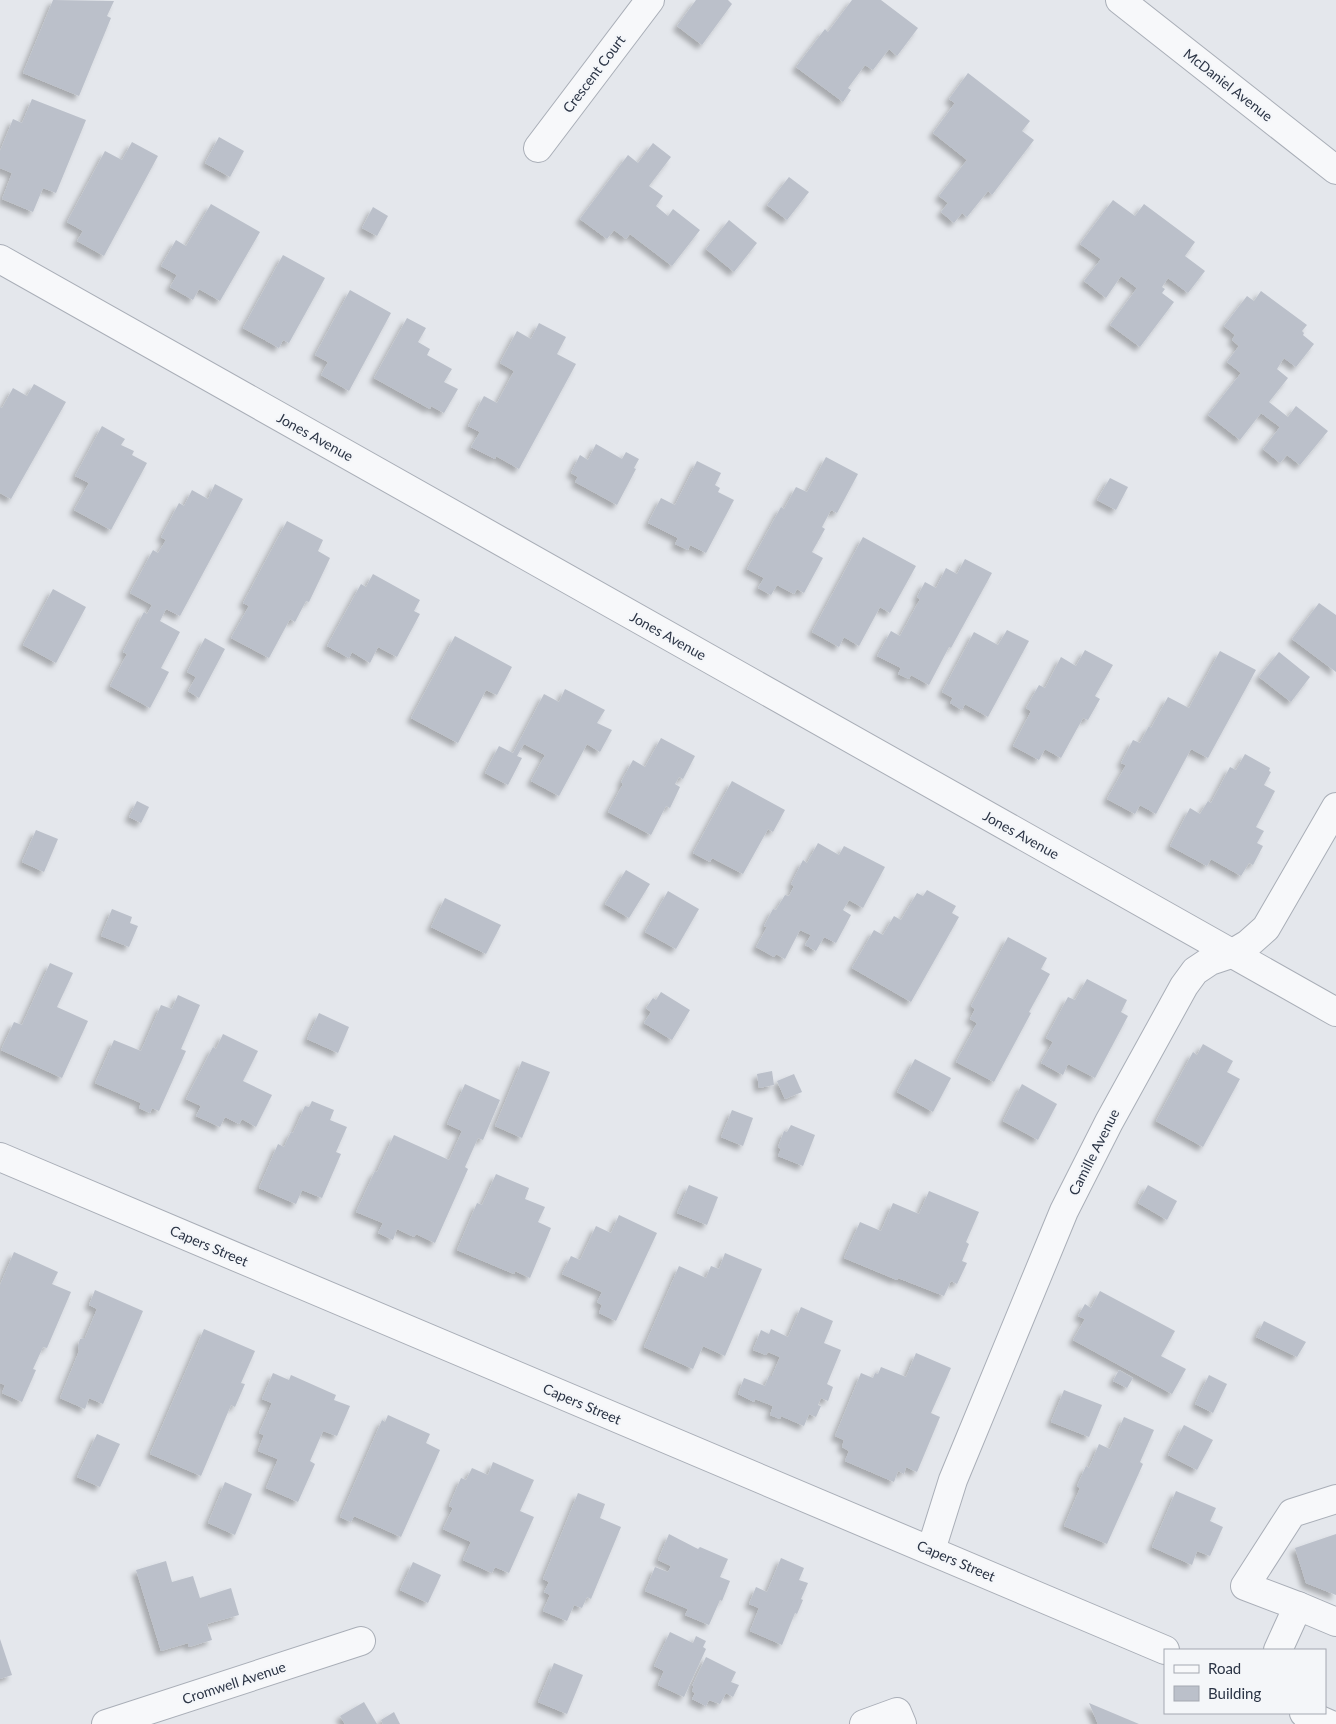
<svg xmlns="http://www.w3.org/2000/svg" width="1336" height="1724" font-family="Lato,sans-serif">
	<defs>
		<filter id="shadow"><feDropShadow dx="-4.5" dy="4.5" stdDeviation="2.5" flood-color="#0004"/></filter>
	</defs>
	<rect width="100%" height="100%" fill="#e4e7ec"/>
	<!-- building -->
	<g fill="#bbc0ca" filter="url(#shadow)">
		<path d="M53 0 114 1 107 16 111 18 79 96 23 73Z"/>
		<path d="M696 0H728L732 4 702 45 677 26Z"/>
		<path d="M852 0H881L918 28 897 56 889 49 873 70 865 65 848 88 851 90 843 102 796 67 825 29 828 32Z"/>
		<path d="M968 73 1030 121 1022 131 1034 140 992 195 988 191 967 217 962 213 954 223 941 212 948 203 939 196 967 160 933 133 955 103 949 99Z"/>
		<path d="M32 99 86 120 56 193 43 188 33 212 2 199 12 173 0 168V151L13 119 22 123Z"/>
		<path d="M219 137 244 151 230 177 205 163Z"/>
		<path d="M132 142 158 156 104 256 77 241 83 231 67 222 105 151 122 160Z"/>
		<path d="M653 143 671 157 649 186 663 196 656 206 668 216 673 209 700 230 672 266 630 234 626 239 614 230 607 239 580 219 628 155 638 163Z"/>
		<path d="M789 177 809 192 787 220 767 205Z"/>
		<path d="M1113 200 1135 216 1144 204 1195 242 1185 256 1205 271 1188 293 1168 278 1162 287 1165 289 1162 293 1174 302 1140 347 1110 325 1137 288 1121 276 1106 298 1084 281 1101 259 1080 244Z"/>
		<path d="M211 204 260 232 220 301 199 289 193 300 170 287 177 275 161 266 176 240 186 246Z"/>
		<path d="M373 207 388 216 377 236 362 228Z"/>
		<path d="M729 220 757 243 734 272 706 249Z"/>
		<path d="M283 255 325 278 289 343 283 340 279 348 243 328Z"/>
		<path d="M350 290 391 313 349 391 321 375 328 362 315 355Z"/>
		<path d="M1261 291 1307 325 1302 331 1304 333 1303 335 1314 344 1296 367 1284 358 1277 369 1288 378 1269 402 1288 417 1296 406 1328 431 1300 465 1287 455 1280 463 1263 449 1280 427 1261 413 1240 440 1208 415 1241 373 1227 362 1239 346 1232 340 1235 335 1224 326 1247 296 1254 301Z"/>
		<path d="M407 318 426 328 418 342 430 349 427 355 452 369 444 382 458 389 444 413 431 406 430 409 374 378Z"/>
		<path d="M539 323 566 337 557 354 576 364 519 469 496 456 495 459 471 447 480 432 468 426 484 396 497 403 514 371 500 363 517 331 531 339Z"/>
		<path d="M34 384 66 402 11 499 0 493V407L2 408 13 388 27 396Z"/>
		<path d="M102 426 125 439 121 445 134 451 132 455 147 463 111 530 74 510 89 483 75 476Z"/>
		<path d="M596 444 622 459 626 452 639 459 634 468 636 469 617 505 575 482 578 477 571 473 580 455 588 460Z"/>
		<path d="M826 457 858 474 837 513 831 510 822 527 825 529 812 552 823 558 804 593 797 589 794 594 777 585 771 595 758 588 764 578 747 569 781 507 784 509 796 487 807 492Z"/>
		<path d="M697 461 721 473 715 485 720 488 718 492 734 500 706 553 690 545 688 550 675 544 678 538 648 523 661 498 675 505Z"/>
		<path d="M1110 478 1128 487 1116 510 1097 500Z"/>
		<path d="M215 484 243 499 180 616 166 609 160 621 180 632 161 668 169 672 150 708 110 686 127 654 123 652 144 612 147 614 152 605 130 593 153 550 158 553 166 540 161 537 179 503 184 506 192 490 208 499Z"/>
		<path d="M287 521 323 540 318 551 330 558 309 602 306 601 295 622 290 619 269 658 231 638 249 606 243 603Z"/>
		<path d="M863 537 916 566 890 613 880 607 859 646 844 637 839 647 812 632Z"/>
		<path d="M965 559 992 573 951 648 949 647 929 685 911 675 909 679 898 674 901 668 877 656 891 631 900 636 920 599 917 597 925 582 936 588 946 568 957 574Z"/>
		<path d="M373 574 420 600 414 611 420 614 397 657 378 647 370 663 352 652 349 658 327 646 361 584 366 587Z"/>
		<path d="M53 589 86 607 56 663 23 645Z"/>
		<path d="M1319 603 1336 615V672L1292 639Z"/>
		<path d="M1007 630 1029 641 988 717 965 704 962 710 950 703 953 698 942 692 974 632 998 645Z"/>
		<path d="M455 636 512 667 497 695 486 690 458 743 411 718Z"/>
		<path d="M205 638 225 649 199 698 188 691 196 677 187 672Z"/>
		<path d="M1085 650 1113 665 1095 696 1100 699 1088 720 1083 718 1061 758 1045 749 1039 760 1013 746 1031 711 1026 708 1039 685 1045 688 1061 657 1076 666Z"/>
		<path d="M1220 651 1256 670 1208 758 1191 749 1156 814 1140 805 1135 814 1107 799 1126 765 1121 763 1133 740 1140 743 1149 726 1151 728 1168 697 1189 708Z"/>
		<path d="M1279 652 1310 677 1291 702 1259 677Z"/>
		<path d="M565 689 605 710 597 723 612 730 600 752 587 744 559 796 531 781 545 755 524 744 517 756 522 758 508 785 485 773 499 746 513 753 544 694 559 702Z"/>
		<path d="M661 738 695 756 683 779 679 777 675 784 680 787 670 808 666 806 651 835 608 812 623 784 621 782 633 760 645 767Z"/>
		<path d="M1245 754 1270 768 1269 771 1271 772 1264 785 1275 791 1256 827 1264 831 1257 843 1263 846 1253 865 1249 863 1241 876 1211 859 1207 866 1170 846 1190 808 1200 814 1208 801 1211 803 1230 767 1236 770Z"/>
		<path d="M732 781 785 810 773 832 768 829 743 874 712 858 710 862 693 853Z"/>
		<path d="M137 801 149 807 141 823 129 817Z"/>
		<path d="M36 830 58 839 44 872 22 862Z"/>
		<path d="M818 843 839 855 844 846 885 867 863 908 849 900 843 910 851 915 836 943 824 937 816 951 805 945 811 935 800 930 785 959 776 954 774 957 756 947 767 927 764 926 773 909 776 910 785 895 789 896 794 886 791 884 803 860 807 863Z"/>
		<path d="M626 870 650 884 629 918 605 904Z"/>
		<path d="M927 890 956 906 952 913 959 917 911 1002 852 968 874 930 883 935 894 916 901 920 917 893 923 896Z"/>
		<path d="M668 891 699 909 676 949 645 932Z"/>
		<path d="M445 898 501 925 486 954 431 927Z"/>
		<path d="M112 909 132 917 130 923 138 926 129 947 101 936Z"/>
		<path d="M1008 937 1047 958 1041 969 1050 974 1029 1012 1031 1013 994 1082 956 1062 977 1023 970 1019 975 1009 971 1006Z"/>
		<path d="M50 963 73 973 57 1007 88 1021 62 1078 1 1050 14 1022 22 1025Z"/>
		<path d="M1087 979 1127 1000 1121 1012 1128 1016 1095 1078 1068 1064 1063 1075 1041 1063 1053 1042 1046 1038 1068 997 1075 1000Z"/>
		<path d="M661 992 690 1010 672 1040 644 1023 651 1012 646 1008 653 998 656 1000Z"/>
		<path d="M178 995 200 1005 181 1049 186 1051 159 1111 152 1108 150 1113 139 1108 141 1103 95 1083 114 1040 141 1051 161 1005 172 1009Z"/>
		<path d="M319 1013 349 1027 338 1053 307 1039Z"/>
		<path d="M223 1034 258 1051 243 1081 272 1095 256 1127 242 1119 239 1124 225 1117 220 1127 196 1116 201 1106 186 1099 213 1047 216 1049Z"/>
		<path d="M1203 1044 1233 1061 1227 1072 1240 1079 1203 1147 1156 1121 1193 1052 1197 1055Z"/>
		<path d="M915 1059 951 1078 933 1112 897 1092Z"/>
		<path d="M522 1061 550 1072 522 1138 495 1126Z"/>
		<path d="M772 1071 774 1085 759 1088 757 1074Z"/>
		<path d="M794 1074 802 1092 785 1099 777 1081Z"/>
		<path d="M465 1084 500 1100 483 1140 478 1138 465 1167 468 1169 435 1243 416 1234 414 1237 397 1229 393 1240 378 1233 383 1223 356 1212 375 1171 377 1172 394 1135 449 1160 462 1131 447 1124Z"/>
		<path d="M1022 1084 1057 1104 1038 1140 1003 1121Z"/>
		<path d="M312 1101 334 1110 330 1120 347 1127 336 1152 341 1154 322 1198 302 1190 296 1204 259 1188 278 1144 284 1147 291 1132 293 1133 305 1106 309 1107Z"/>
		<path d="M732 1110 753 1118 743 1146 721 1137Z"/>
		<path d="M791 1125 815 1135 803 1166 778 1156 781 1149 778 1147 784 1131 787 1132Z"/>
		<path d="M496 1174 529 1188 525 1199 545 1207 538 1222 551 1228 530 1278 515 1271 514 1274 457 1250 477 1203 482 1205Z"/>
		<path d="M689 1185 718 1197 707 1225 677 1213Z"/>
		<path d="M1148 1185 1177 1201 1167 1220 1138 1203Z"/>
		<path d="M929 1191 979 1212 966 1242 969 1244 962 1261 967 1263 957 1284 951 1281 944 1296 898 1278 897 1280 844 1258 860 1222 881 1231 893 1203 919 1214Z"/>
		<path d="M619 1215 657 1233 616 1321 599 1313 602 1305 597 1302 602 1292 562 1274 571 1256 580 1260 596 1226 611 1233Z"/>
		<path d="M14 1252 58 1272 52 1284 71 1292 47 1348 43 1347 33 1369 36 1370 22 1402 2 1393 5 1385 0 1383V1285Z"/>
		<path d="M725 1253 762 1269 725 1356 703 1346 693 1369 644 1347 679 1266 706 1278 711 1266 719 1269Z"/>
		<path d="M95 1290 143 1311 103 1404 89 1398 85 1409 60 1398 79 1351 78 1346 80 1339 85 1338 97 1309 89 1305Z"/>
		<path d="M1100 1291 1175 1331 1161 1356 1186 1369 1172 1394 1073 1340 1085 1319 1078 1316 1085 1304 1091 1308Z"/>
		<path d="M801 1307 833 1321 824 1343 841 1350 827 1384 833 1387 828 1401 821 1398 818 1405 821 1406 816 1417 809 1414 804 1426 781 1416 780 1419 770 1415 773 1406 755 1399 754 1402 738 1394 744 1378 765 1386 769 1376H772L780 1357 768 1352 766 1355 753 1350 761 1330 769 1334 771 1329 788 1337Z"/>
		<path d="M1264 1321 1306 1342 1297 1357 1256 1337Z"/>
		<path d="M204 1329 255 1351 241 1383 245 1384 235 1407 231 1405 201 1476 150 1454Z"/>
		<path d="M916 1353 951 1368 931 1413 940 1417 917 1472 906 1467 904 1474 898 1471 894 1482 845 1461 849 1451 842 1447 844 1440 835 1436 861 1373 873 1378 875 1373 878 1374 881 1367 906 1377Z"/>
		<path d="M1119 1370 1133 1378 1127 1388 1113 1381Z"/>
		<path d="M273 1373 289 1380 291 1375 336 1395 334 1400 350 1406 337 1436 323 1431 310 1461 315 1464 298 1502 266 1488 278 1459 258 1451 264 1435 259 1433 272 1403 262 1399Z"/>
		<path d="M1209 1375 1227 1384 1213 1413 1195 1404Z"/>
		<path d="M1064 1390 1102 1405 1089 1437 1051 1422Z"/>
		<path d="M388 1415 430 1434 426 1443 440 1450 401 1537 354 1516 351 1522 340 1517 382 1420 385 1422Z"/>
		<path d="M1124 1417 1154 1430 1140 1462 1143 1464 1107 1544 1064 1526 1080 1488 1077 1486 1086 1466 1089 1468 1099 1444 1110 1449Z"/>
		<path d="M1184 1425 1213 1440 1197 1470 1168 1455Z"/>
		<path d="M97 1434 120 1444 100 1487 77 1477Z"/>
		<path d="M493 1462 534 1480 520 1511 534 1517 509 1573 495 1567 492 1573 463 1560 471 1542 443 1529 453 1508 449 1506 461 1478 466 1480 472 1468 488 1475Z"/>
		<path d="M225 1482 252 1494 235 1535 208 1523Z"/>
		<path d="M1176 1491 1216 1508 1210 1521 1223 1527 1210 1556 1197 1551 1192 1565 1152 1547Z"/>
		<path d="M578 1493 605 1504 600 1518 621 1527 591 1599 587 1597 582 1608 574 1605 567 1621 543 1611 550 1595 544 1592 549 1582 543 1579Z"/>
		<path d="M669 1534 698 1549 700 1547 728 1559 720 1577 730 1581 722 1601 720 1600 709 1625 685 1615 688 1609 645 1591 655 1567 668 1572 671 1566 658 1560Z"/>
		<path d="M1336 1534V1595L1306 1583 1295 1548Z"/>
		<path d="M781 1558 804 1568 799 1580 808 1583 801 1599 803 1600 797 1614 795 1613 782 1645 750 1631 759 1608 749 1604 756 1587 767 1592Z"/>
		<path d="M166 1561 172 1582 193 1576 200 1598 231 1588 239 1615 207 1624 212 1640 189 1647 188 1643 161 1651 136 1570Z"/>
		<path d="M413 1562 441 1575 428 1603 400 1590Z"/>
		<path d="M670 1632 693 1643 696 1636 706 1641 703 1647 706 1649 684 1697 658 1685 664 1671 654 1666Z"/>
		<path d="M0 1639 12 1675 0 1679Z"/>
		<path d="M706 1657 736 1672 731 1682 739 1685 733 1697 726 1693 720 1704 709 1700 706 1706 692 1699 695 1693 692 1691 694 1686H692Z"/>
		<path d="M554 1663 583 1675 567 1714 538 1702Z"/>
		<path d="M364 1702 377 1724H345L340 1716Z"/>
		<path d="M1089 1703 1139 1724H1098Z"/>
		<path d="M394 1712 400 1724H383L381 1720Z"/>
	</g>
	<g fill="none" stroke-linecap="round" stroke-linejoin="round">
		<!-- minor casing -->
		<g stroke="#a9aeb7" stroke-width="30">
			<g id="minor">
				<path d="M1120 0 1336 170"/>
				<path d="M538 148 650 0"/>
				<path d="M0 259 1336 1012"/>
				<path d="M0 1157 1165 1650"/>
				<path d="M931 1550 953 1480 1064 1211 1109 1122 1184 986 1195 971 1210 961 1231 954 1248 944 1266 928 1336 807"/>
				<path d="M1298 1606 1336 1622"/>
				<path d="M1278 1650 1298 1606 1245 1586 1292 1513 1336 1499"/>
				<path d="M1304 1713 1329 1724"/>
				<path d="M106 1724 361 1641"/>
				<path d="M864 1724 897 1712 902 1724"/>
			</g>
		</g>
		<!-- minor -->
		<use href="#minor" stroke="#f7f8fa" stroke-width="28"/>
	</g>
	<g text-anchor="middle" stroke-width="4.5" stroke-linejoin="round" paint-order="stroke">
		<!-- street labels -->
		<g font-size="14" fill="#2b3445" stroke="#f4f6f9">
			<text transform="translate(594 74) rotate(-53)" y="5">Crescent Court</text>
			<text transform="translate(1228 85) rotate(38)" y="5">McDaniel Avenue</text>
			<text transform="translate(315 437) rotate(29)" y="5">Jones Avenue</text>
			<text transform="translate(668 636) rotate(29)" y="5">Jones Avenue</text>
			<text transform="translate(1021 835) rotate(29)" y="5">Jones Avenue</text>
			<text transform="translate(1094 1152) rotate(-63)" y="5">Camille Avenue</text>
			<text transform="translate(209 1246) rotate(23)" y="5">Capers Street</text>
			<text transform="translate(582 1404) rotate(23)" y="5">Capers Street</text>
			<text transform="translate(956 1561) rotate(23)" y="5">Capers Street</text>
			<text transform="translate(234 1683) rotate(-18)" y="5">Cromwell Avenue</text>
		</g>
	</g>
	<!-- legend -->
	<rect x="1164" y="1649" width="162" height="65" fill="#f4f6f9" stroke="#a4a8b1"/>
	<rect x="1174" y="1665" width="25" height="8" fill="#f7f8fa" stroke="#a4a8b1"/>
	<text x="1208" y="1674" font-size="15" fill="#2b3445">Road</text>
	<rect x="1174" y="1686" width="25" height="15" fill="#bbc0ca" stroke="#a4a8b1"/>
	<text x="1208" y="1699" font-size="15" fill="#2b3445">Building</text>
</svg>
